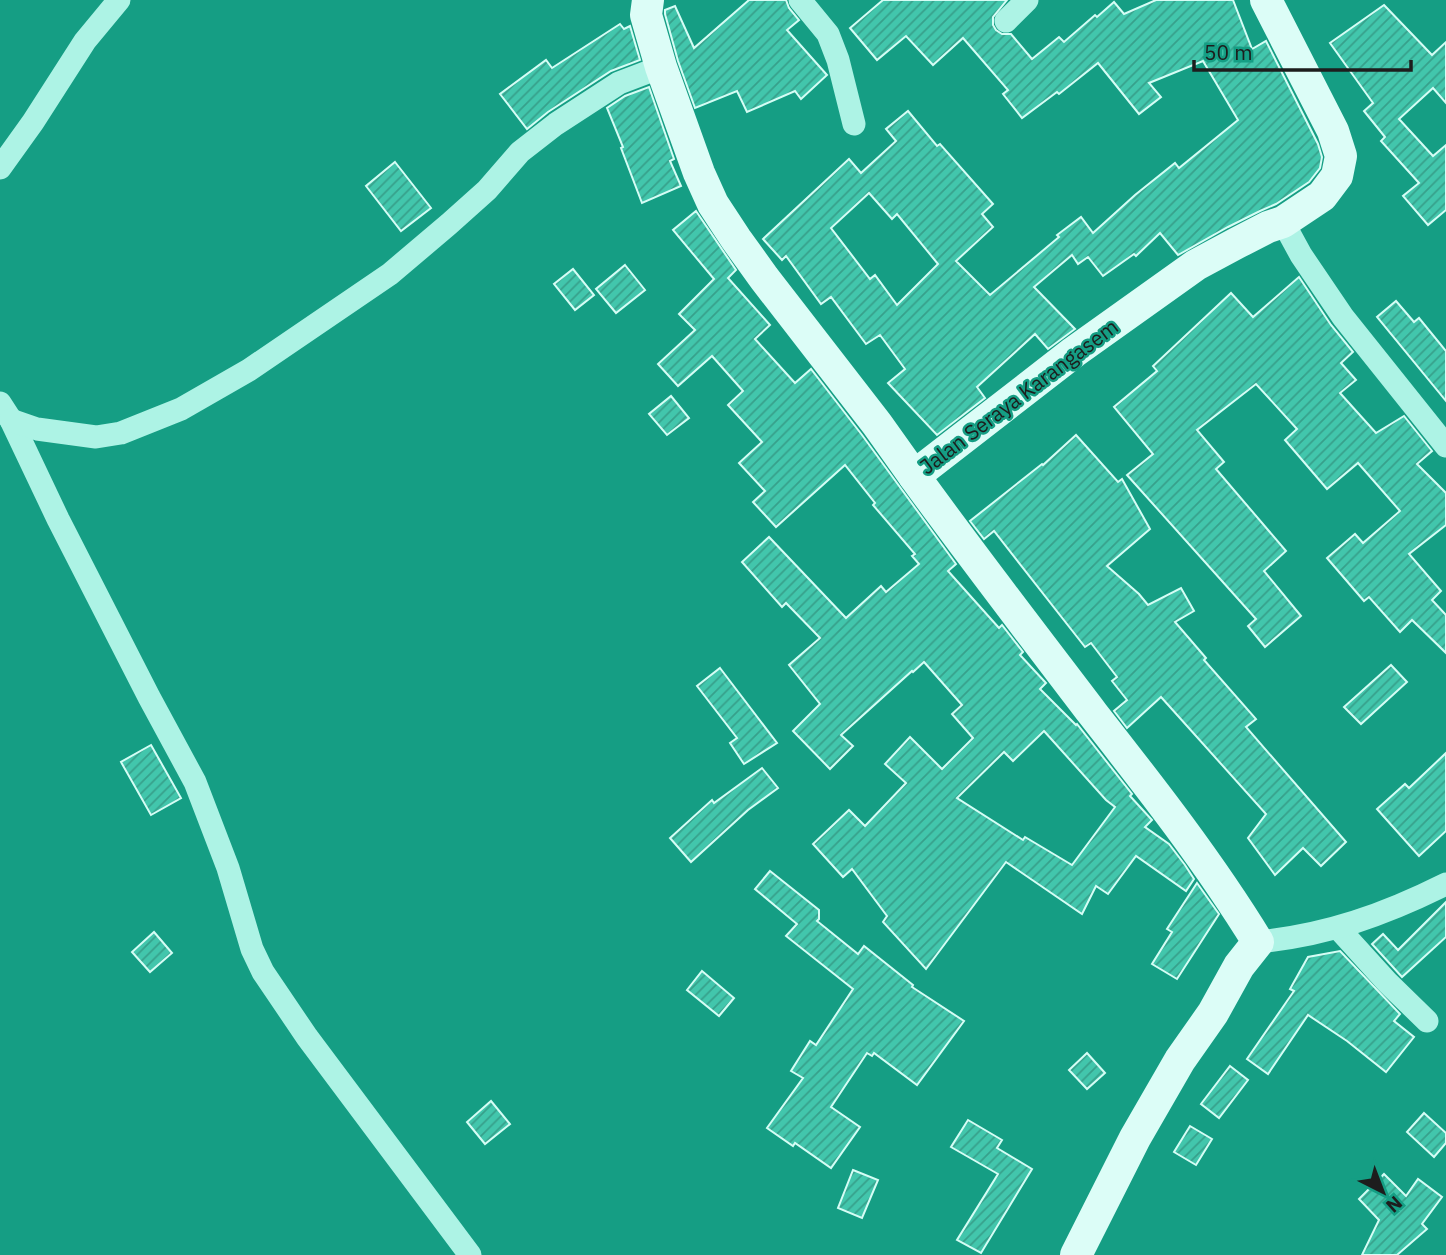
<svg xmlns="http://www.w3.org/2000/svg" width="1446" height="1255" font-family="'IBM Plex Sans',sans-serif">
	<defs>
		<pattern id="building-hatch" width="6" height="6" patternUnits="userSpaceOnUse" patternTransform="scale(1.75)"><rect width="6" height="6" fill="#42c6ac"/><path d="M-1 1l2-2M0 6l6-6M5 7l2-2" fill="none" stroke="#37a08b"/></pattern>
	</defs>
	<rect width="100%" height="100%" fill="#159e84"/>
	<!-- building -->
	<g fill="url(#building-hatch)" stroke="#d5fdf5" stroke-width="2" fill-rule="evenodd">
		<path d="M749 0H786L789 8 799 20 787 30 827 75 801 99 795 91 747 112 737 91 695 108 678 61 665 14V10L675 6 694 48Z"/>
		<path d="M883 0H1007L993 17V25L996 30 1002 34H1011L1032 59 1059 37 1064 42 1095 15 1097 17 1114 2 1124 14 1156 0H1233L1252 49 1266 41 1318 144 1322 157 1320 168 1309 182 1276 204 1260 211 1228 227 1178 255 1160 233 1136 256 1134 254 1103 276 1088 257 1078 264 1072 255 1034 287 1075 329 1048 349 1035 334 977 387 985 398 937 435 888 383 905 369 880 335 866 344 831 297 821 304 786 256 782 260 763 239 849 159 861 173 896 141 886 129 908 111 937 146 940 144 993 204 982 214 993 227 956 261 990 295 1059 237 1057 235 1081 217 1093 233 1135 195 1175 163 1179 168 1238 120 1203 61 1149 83 1161 97 1139 114 1098 63 1059 94 1057 92 1022 118 1003 94 1008 90 963 38 933 65 906 36 877 60 850 28ZM869 193 892 219 897 214 938 264 897 305 875 275 870 279 831 228Z"/>
		<path d="M1384 5 1432 55 1446 42V103L1433 88 1399 119 1433 156 1446 145V210L1428 225 1403 196 1419 183 1381 141 1385 137 1364 111 1373 103 1330 43Z"/>
		<path d="M620 24 624 29 630 26 640 60 611 71 548 112 527 129 500 94 546 60 552 68Z"/>
		<path d="M649 87 674 159 670 161 681 186 642 203 621 148 623 147 607 108 625 96Z"/>
		<path d="M395 162 431 208 401 231 366 186Z"/>
		<path d="M696 211 736 270 728 278 770 325 755 339 795 383 811 369 862 435 956 564 948 571 999 628 1002 625 1023 652 1020 655 1046 683 1040 689 1076 725 1077 724 1132 794 1130 796 1152 820 1145 827 1169 844 1185 865 1194 879 1186 891 1136 856 1108 894 1096 886 1082 914 1006 862 926 969 883 922 887 916 852 869 843 877 813 844 849 810 865 826 906 783 885 764 910 737 942 769 973 738 952 714 962 705 924 662 913 672 912 671 841 735 853 746 830 769 793 731 820 704 789 665 820 638 786 603 782 607 742 562 769 537 846 618 881 586 886 592 919 564 912 556 915 554 873 505 875 503 845 465 776 527 753 502 765 491 739 463 762 442 728 405 743 391 712 356 678 386 658 364 695 330 679 314 714 279 673 230ZM1044 731 1106 800 1115 807 1072 865 1025 837 1023 840 957 798 1004 752 1013 761Z"/>
		<path d="M625 265 645 290 616 313 596 289Z"/>
		<path d="M573 269 594 295 575 310 554 284Z"/>
		<path d="M1299 277 1331 325 1353 352 1341 363 1356 380 1340 393 1376 433 1404 416 1432 451 1417 464 1446 493V525L1409 554 1441 591 1432 600 1446 615V653L1412 620 1400 632 1369 597 1364 601 1327 558 1355 534 1363 543 1400 511 1358 463 1327 489 1285 440 1297 429 1256 384 1197 430 1224 462 1216 469 1286 551 1264 571 1301 616 1265 647 1248 626 1256 619 1127 475 1153 454 1114 407 1157 371 1153 366 1231 293 1253 317Z"/>
		<path d="M1396 301 1414 322 1419 318 1446 351V401L1377 317Z"/>
		<path d="M671 396 689 418 667 435 649 414Z"/>
		<path d="M1076 435 1118 482 1122 479 1150 529 1107 566 1139 594 1148 605 1181 588 1194 611 1175 622 1206 658 1204 660 1256 719 1246 727 1346 842 1321 866 1303 848 1275 875 1248 838 1266 814 1161 697 1127 728 1114 711 1127 700 1112 681 1117 677 1091 643 1085 647 994 531 984 539 970 521 1042 464 1043 465Z"/>
		<path d="M1391 665 1407 682 1361 724 1344 707Z"/>
		<path d="M720 668 777 743 744 764 730 743 737 738 697 686Z"/>
		<path d="M151 745 181 798 151 815 121 762Z"/>
		<path d="M1446 753V831L1419 856 1377 809 1405 784 1409 788Z"/>
		<path d="M762 768 778 788 748 810 691 862 670 838 712 800 714 803Z"/>
		<path d="M770 871 819 910V919L817 921 858 954 864 946 913 985 912 987 964 1021 917 1085 874 1053 872 1056 867 1053 831 1107 860 1127 831 1168 795 1143 793 1146 767 1128 803 1078 791 1071 810 1041 816 1045 853 989 786 936 797 924 755 889Z"/>
		<path d="M1197 883 1219 914 1177 979 1152 964 1172 932 1167 929Z"/>
		<path d="M1446 902V937L1402 977 1372 944 1383 934 1398 950Z"/>
		<path d="M154 932 172 953 150 972 132 952Z"/>
		<path d="M1340 951 1400 1014 1394 1021 1414 1037 1386 1072 1347 1041 1308 1015 1268 1074 1247 1059 1294 991 1290 989 1308 957Z"/>
		<path d="M702 971 734 998 719 1016 687 990Z"/>
		<path d="M1087 1053 1105 1073 1087 1089 1069 1070Z"/>
		<path d="M1230 1066 1248 1080 1219 1118 1201 1104Z"/>
		<path d="M491 1101 510 1124 485 1144 467 1122Z"/>
		<path d="M1424 1113 1446 1133V1143L1434 1157 1407 1132Z"/>
		<path d="M968 1120 1002 1140 997 1148 1032 1169 981 1253 957 1240 998 1174 951 1147Z"/>
		<path d="M1190 1126 1212 1139 1196 1165 1174 1152Z"/>
		<path d="M853 1170 878 1180 862 1218 838 1208Z"/>
		<path d="M1384 1174 1406 1196 1418 1179 1442 1197 1422 1224 1427 1229 1397 1255H1362L1379 1220 1359 1199Z"/>
	</g>
	<g fill="none" stroke-linecap="round" stroke-linejoin="round">
		<!-- street -->
		<g stroke="#adf3e5" stroke-width="23">
			<path d="M800 0 828 34 838 60 854 124"/>
			<path d="M1006 21 1027 0"/>
			<path d="M0 168 33 122 85 41 119 0"/>
			<path d="M1283 222 1301 255 1343 317 1446 446"/>
			<path d="M0 403 11 420 58 519 149 697 195 782 228 868 252 949 263 972 307 1037 470 1255"/>
			<path d="M11 420 37 429 96 437 121 433 181 409 249 370 390 274 449 224 487 190 520 152 556 124 619 83 661 67"/>
			<path d="M1338 928 1387 982 1427 1021"/>
			<path d="M1258 942C1327 935 1384 915 1446 884"/>
		</g>
		<!-- secondary -->
		<g stroke="#dcfdf7" stroke-width="32">
			<path d="M648 0 646 15 661 67 699 173 713 204 736 239 764 278 877 424 914 476"/>
			<path d="M1076 1255 1135 1138 1180 1060 1213 1013 1239 966 1258 942C1209 862 1151 788 1093 714 1033 635 972 556 914 476L1074 352 1196 265 1237 243 1268 227 1283 222 1322 196 1337 176 1341 156 1333 131 1266 0"/>
		</g>
	</g>
	<g text-anchor="middle" stroke-width="5" stroke-linejoin="round" paint-order="stroke">
		<!-- street labels -->
		<g font-size="21" fill="#1d1d1d" stroke="#159e84">
			<text transform="translate(1019 397) rotate(-37)" y="7">Jalan Seraya Karangasem</text>
		</g>
	</g>
	<!-- north arrow -->
	<g transform="translate(1383 1192) rotate(138)" stroke="#159e84" stroke-width="5" paint-order="stroke">
	<path d="M0-5L12 26L0 18L-12 26Z" fill="#1d1d1d"/>
	<text y="-10" font-size="19" font-weight="bold" text-anchor="middle" fill="#1d1d1d">N</text>
	</g>
	<!-- scale -->
	<path d="M1194 60v10h217v-10" fill="none" stroke="#1d1d1d" stroke-width="3.5"/>
	<text x="1204" y="60" font-size="21" fill="#1d1d1d" stroke="#159e84" stroke-width="5" paint-order="stroke">50 m</text>
</svg>
